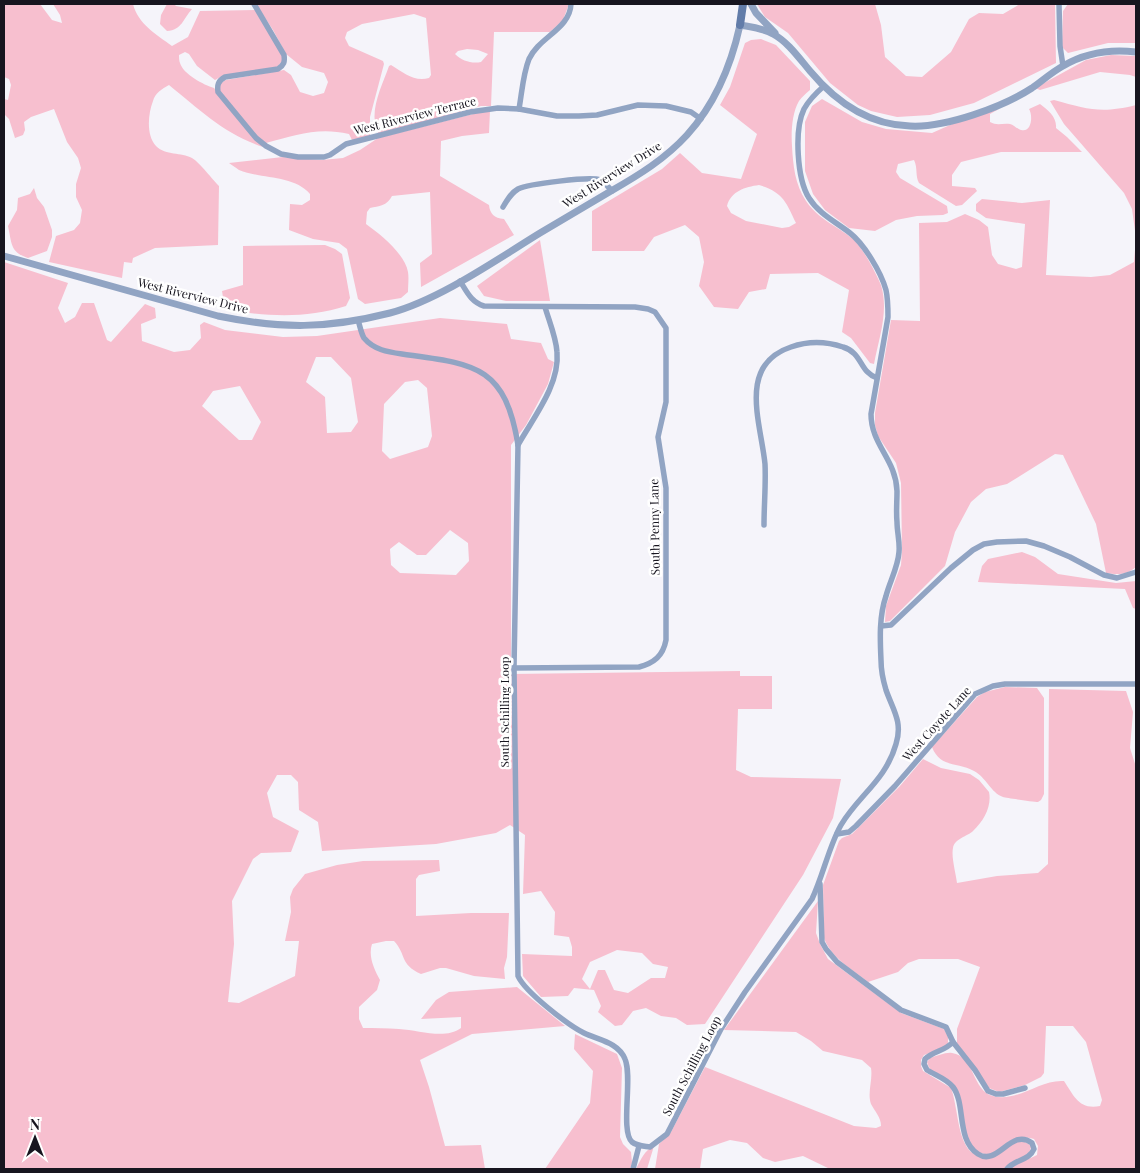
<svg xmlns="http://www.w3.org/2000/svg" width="1140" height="1173" font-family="'Playfair Display',serif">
	<rect width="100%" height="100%" fill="#f5f4fa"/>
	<!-- green -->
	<g fill="#f7bfcf" fill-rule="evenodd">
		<path d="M4 4H40L52 20 62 23 60 15 53 4H133C138 24 156 34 172 46L188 37 200 11 255 10 283 55V60L277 67 224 75 215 80 197 66 189 54 185 52 179 55C179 57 179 61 180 63 183 74 204 85 214 88L218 94 263 147C224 134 200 110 169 85 162 89 155 93 153 101 148 114 146 135 156 146 166 156 181 152 192 158 199 162 213 180 219 186L218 245 155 248 133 258 132 263 124 262 122 278 49 262 56 236 74 230 80 223 82 210 76 197V184L81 168 78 158 67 142 54 109 31 117 24 122 25 130 23 135 15 138 9 119 4 114V99L8 100 11 85 9 79 4 77Z"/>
		<path d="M167 4H174L176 6 192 9C183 19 182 30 167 31L160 24 161 15Z"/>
		<path d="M256 4H569L563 20 550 32H494L491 106H481L379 134C367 114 382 86 389 66L391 65C404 73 414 82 429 78L431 75 426 18 414 14 362 24 347 32 345 38 349 46 383 61 384 64 370 117V136L352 140 349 134C318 127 296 135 266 143L257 137 220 91C219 85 220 83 226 80L284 70 291 75 300 92 313 96 324 93 328 82 324 73 302 67 286 54 273 30ZM467 49 478 50 488 54 481 62C472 64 462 61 455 54L458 51Z"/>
		<path d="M757 4H875L881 25 885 57 906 76 922 77 951 52 969 19 979 13 1003 14 1020 4H1055L1056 63 974 103 930 115 897 117 871 111 858 105 830 83 788 33 765 17Z"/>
		<path d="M1068 4H1136V43H1108L1068 53 1062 47 1063 11Z"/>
		<path d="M761 39 776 45 810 81V90C806 93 802 97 799 101 792 113 791 132 792 146 793 165 795 185 806 201 818 219 837 226 853 239 863 248 876 273 881 285 889 311 879 338 874 364L870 363 851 338 842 332 849 290 818 273 770 274 766 289 749 292 738 309 714 307 699 286 704 262 699 237 685 225 654 237 644 251H592V211L662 169 680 153 702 173 741 179 757 134 720 105 730 87 745 43 751 40ZM759 185C783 192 786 202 796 223L789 227 782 228 746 221 731 213 727 206C731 191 745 187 759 185Z"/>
		<path d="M1111 55 1136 56V77L1130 75 1100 72 1040 90 1035 88 1086 60Z"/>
		<path d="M822 99 862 122 886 129 932 133 959 121 999 109 990 114V122C997 126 1002 123 1010 124 1014 125 1017 129 1021 130 1032 133 1033 115 1029 109L1040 104C1048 110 1057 117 1056 128L1067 137 1082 152H1001L961 162 952 175V186L975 188 977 191 962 205 956 206 919 183C915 176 918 168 914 160L898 164 896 172 900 178 947 206 948 213 943 215 917 216 896 220 875 231 849 228 825 210 813 194 805 171V122L812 106Z"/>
		<path d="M1054 100C1087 109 1101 114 1136 105V567C1127 575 1118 575 1106 573L1096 524 1063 455 1055 454 1007 484 986 489 971 502 955 532 945 566 890 621 885 622 886 606 901 565 902 551 901 483 896 463 878 436 875 425V413L891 320 920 321 919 223 947 222 965 214 979 220 988 227 992 255 998 264 1016 269 1022 267 1025 224 986 218 976 211V204L982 199 1022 203 1050 200 1046 275 1091 277 1110 275 1134 262 1136 238 1132 209 1124 193 1064 124 1050 101Z"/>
		<path d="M490 111 489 133 462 136 441 141 440 176 489 205C490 214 494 218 504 219L514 235 421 287 420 263 432 254 430 192 392 196C387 206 379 206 370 208L367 212 366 224C380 234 405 254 408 272 409 278 408 286 408 292L401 298 365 304 358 299 347 249 339 243 313 239 289 230 290 204 302 205 310 200V194C294 175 260 179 239 170 236 168 232 165 229 163L283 157 322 160 343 158 360 150 378 138 481 112Z"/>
		<path d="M34 188 37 198 44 207 52 230V237L47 251 28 258C10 252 12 244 8 226L17 210 18 198 30 194Z"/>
		<path d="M540 240 550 301H506L484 296 477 286Z"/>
		<path d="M325 245 335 249 342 254 350 298 346 306C306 319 266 316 225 310L222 291 243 285V246Z"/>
		<path d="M4 262 68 283 58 308 65 323 75 317 82 303H94L107 340 111 342 145 304 155 308 156 318 141 324 142 341 174 352 190 350 201 338 200 325 204 322 225 330 283 337 317 336 440 318 507 324 511 339 541 343 548 359 554 362 548 384 526 425 511 445V674L740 671V676H772V709H738L736 770 751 777 841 779 833 818 803 875 705 1024 687 1025 676 1018 661 1016 646 1008 633 1011 622 1025 615 1026 598 1012 601 1006 594 990 574 988 568 996 541 997 523 976 522 954 572 956V947L569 937 554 935 555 912 541 891 523 894 525 835 510 825 496 833 436 844 322 851 318 822 299 810 298 782 291 775H277L267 793 273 817 299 831 291 852 261 853 253 859 232 901 234 944 228 1002 239 1003 295 976 299 941H285L291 912 290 897 293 889 305 874 337 865 363 861 439 860 440 871 419 875 416 879V916L471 913H509L507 957 504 968 505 979 474 976 446 968H440L421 974C399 964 407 955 394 941H386L372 944C368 956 374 969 380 980L377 990 359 1007V1019L363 1028C375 1028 387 1028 399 1029 419 1030 445 1040 461 1028V1017L421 1019 436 1000 449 992 517 987 565 1026 472 1034 420 1060 429 1087 445 1146 481 1145 485 1169H4ZM316 357H331L351 378 358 422 351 432 327 433 325 397 306 382ZM418 380 427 388 432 436 428 447 390 459 382 451 384 404 405 382ZM240 386 261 422 252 440H239L202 406 213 391ZM450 530 468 543 469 561 456 575 400 573 391 565 390 549 399 542 417 555H426ZM617 950 642 953 653 964 668 967 665 978H651L628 993 614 990 605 970H598L590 989 582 979 590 962Z"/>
		<path d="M1022 552 1035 557 1058 574 1116 583 1136 581V609L1133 608 1125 589 978 582 982 566 988 559Z"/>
		<path d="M1005 687 1037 688 1044 698V794L1041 800 1038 802C1034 802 1007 798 1003 797 991 793 986 777 974 771 958 762 940 768 932 747L977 697 985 692Z"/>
		<path d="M1049 689 1126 691 1133 712 1130 748 1136 767V1169H1009C1017 1162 1028 1160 1037 1155L1038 1146 1034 1139C1004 1131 1002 1157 985 1154 960 1151 967 1111 958 1095 952 1083 931 1078 927 1062L930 1058C937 1056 946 1052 952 1053 975 1056 972 1091 993 1096 1017 1103 1040 1079 1064 1081 1074 1096 1079 1110 1100 1106L1102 1100 1086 1042 1073 1026H1046L1044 1073 1041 1077 1025 1085 999 1092 989 1088 957 1043V1029L980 967 958 959H919L908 963 898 972 868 982C852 969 831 958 824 938L823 885 839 841 842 838 852 834 900 786 923 759 941 768 970 774 979 780 989 792C992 806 984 821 973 831 968 836 954 839 953 848 951 857 956 874 957 883L997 876 1038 873 1048 864Z"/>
		<path d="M818 901 816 933 820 944 828 959 901 1013 944 1029 948 1037V1043L942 1049 924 1055 921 1060V1066L923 1071 951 1088C958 1107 957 1137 970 1151 995 1173 1010 1126 1031 1146 1031 1159 1012 1158 1005 1169H830L803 1156 775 1162 763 1158 747 1143 730 1140 703 1149 700 1169H655L659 1144 671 1132 705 1067 854 1126 876 1128 881 1126C881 1117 875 1112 871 1104 867 1093 873 1080 871 1068L862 1060 823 1051 811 1041 796 1032 724 1030Z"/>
		<path d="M575 1034 617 1054 622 1068 620 1137 623 1144 631 1152 632 1163 630 1169H545L590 1103 593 1071 574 1049Z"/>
		<path d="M654 1146 647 1169H636C641 1159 644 1151 654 1146Z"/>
	</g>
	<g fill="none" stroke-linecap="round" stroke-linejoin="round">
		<!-- minor -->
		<g stroke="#91a4c3" stroke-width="5.5">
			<path d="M254 4 284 55C285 62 284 65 278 69L225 77C218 81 217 85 218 92L256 138 266 146 281 154 298 157H324L330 155 346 144 470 112 498 108 519 109 557 116H579L597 115 638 105 666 106 691 112 701 119"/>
			<path d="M1059 4 1060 46 1063 66"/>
			<path d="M519 109C522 92 523 74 529 59 539 37 570 29 571 4"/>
			<path d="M503 207C507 200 511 193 518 189 528 184 591 176 600 180 605 182 608 187 612 191"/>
			<path d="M460 281C467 292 471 302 484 306L635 307 648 309 655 312 666 328V402L658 437 666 488V640C663 656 654 663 639 667L514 668"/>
			<path d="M358 320C360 326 361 333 364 338 374 350 388 352 402 354 473 364 505 364 518 445L514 668 518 976C525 992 568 1025 584 1033 598 1040 618 1042 625 1059 633 1077 620 1131 632 1142 637 1146 644 1146 650 1147L667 1134 721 1029 745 992 812 899C823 876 829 846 841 825 858 796 886 780 896 744 903 722 893 710 886 690 883 680 881 670 881 660 880 639 879 616 886 596 890 581 898 567 899 552 900 542 897 532 897 522 896 512 897 502 897 491 896 459 871 445 871 414L888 317C888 308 888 299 886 290 881 272 864 244 850 233 836 222 819 214 809 198 797 179 794 130 804 109 809 100 816 93 824 86"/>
			<path d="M518 445C533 418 560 385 557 352 556 337 549 321 545 307"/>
			<path d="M764 525C764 505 766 484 765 464 761 423 737 365 791 347 808 341 825 341 843 347 863 353 859 372 877 378"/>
			<path d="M881 626 891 625 951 568 973 550 984 544 997 542 1026 541 1044 546 1070 557 1104 575 1117 578 1136 572"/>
			<path d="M837 834 849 832 856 826 895 786 975 694 993 686 1005 684H1136"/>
			<path d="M820 884 822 942 826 949 837 962 901 1010 946 1027 953 1042 975 1070 988 1091 996 1094H1003L1025 1088"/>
			<path d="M953 1042C945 1051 934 1051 925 1059L924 1064 927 1070C935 1075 947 1079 953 1087 966 1104 956 1140 978 1154 998 1167 1011 1127 1032 1143L1034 1149C1029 1161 1015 1159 1007 1169"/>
			<path d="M633 1169 639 1146"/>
		</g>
		<!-- tertiary -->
		<g stroke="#91a4c3" stroke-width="7">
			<path d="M751 4 756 13 775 33"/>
			<path d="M4 256 218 316C281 329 327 329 390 313 439 300 496 260 540 233 564 219 587 205 611 191 639 175 665 159 687 135 716 103 731 66 740 25 751 27 763 28 773 34 788 42 799 58 810 71 836 102 869 125 910 126 945 128 1003 107 1032 88 1042 81 1052 72 1063 66 1085 53 1111 49 1136 52"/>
		</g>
		<!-- secondary -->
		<path stroke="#627ca9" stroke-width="8" d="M740 25 743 4"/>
	</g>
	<g text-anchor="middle" stroke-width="5" stroke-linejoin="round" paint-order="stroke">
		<!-- street labels -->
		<g font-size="12" fill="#17151f" stroke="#fff">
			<text transform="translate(415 116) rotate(-14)" y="4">West Riverview Terrace</text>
			<text transform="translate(612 175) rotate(-32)" y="4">West Riverview Drive</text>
			<text transform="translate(193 296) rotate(14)" y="4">West Riverview Drive</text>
			<text transform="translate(655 527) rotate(-91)" y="4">South Penny Lane</text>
			<text transform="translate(505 712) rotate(-90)" y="4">South Schilling Loop</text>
			<text transform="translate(937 724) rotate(-48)" y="4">West Coyote Lane</text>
			<text transform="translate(692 1066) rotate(-62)" y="4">South Schilling Loop</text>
		</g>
	</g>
	<!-- border -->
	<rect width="1140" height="1173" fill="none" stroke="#17151f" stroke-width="10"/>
	<!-- north arrow -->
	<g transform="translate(35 1138)" stroke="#ffffff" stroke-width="4" paint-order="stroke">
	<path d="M0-4L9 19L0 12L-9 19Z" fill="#17151f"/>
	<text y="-8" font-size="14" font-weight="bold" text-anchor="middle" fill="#17151f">N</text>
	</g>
</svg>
